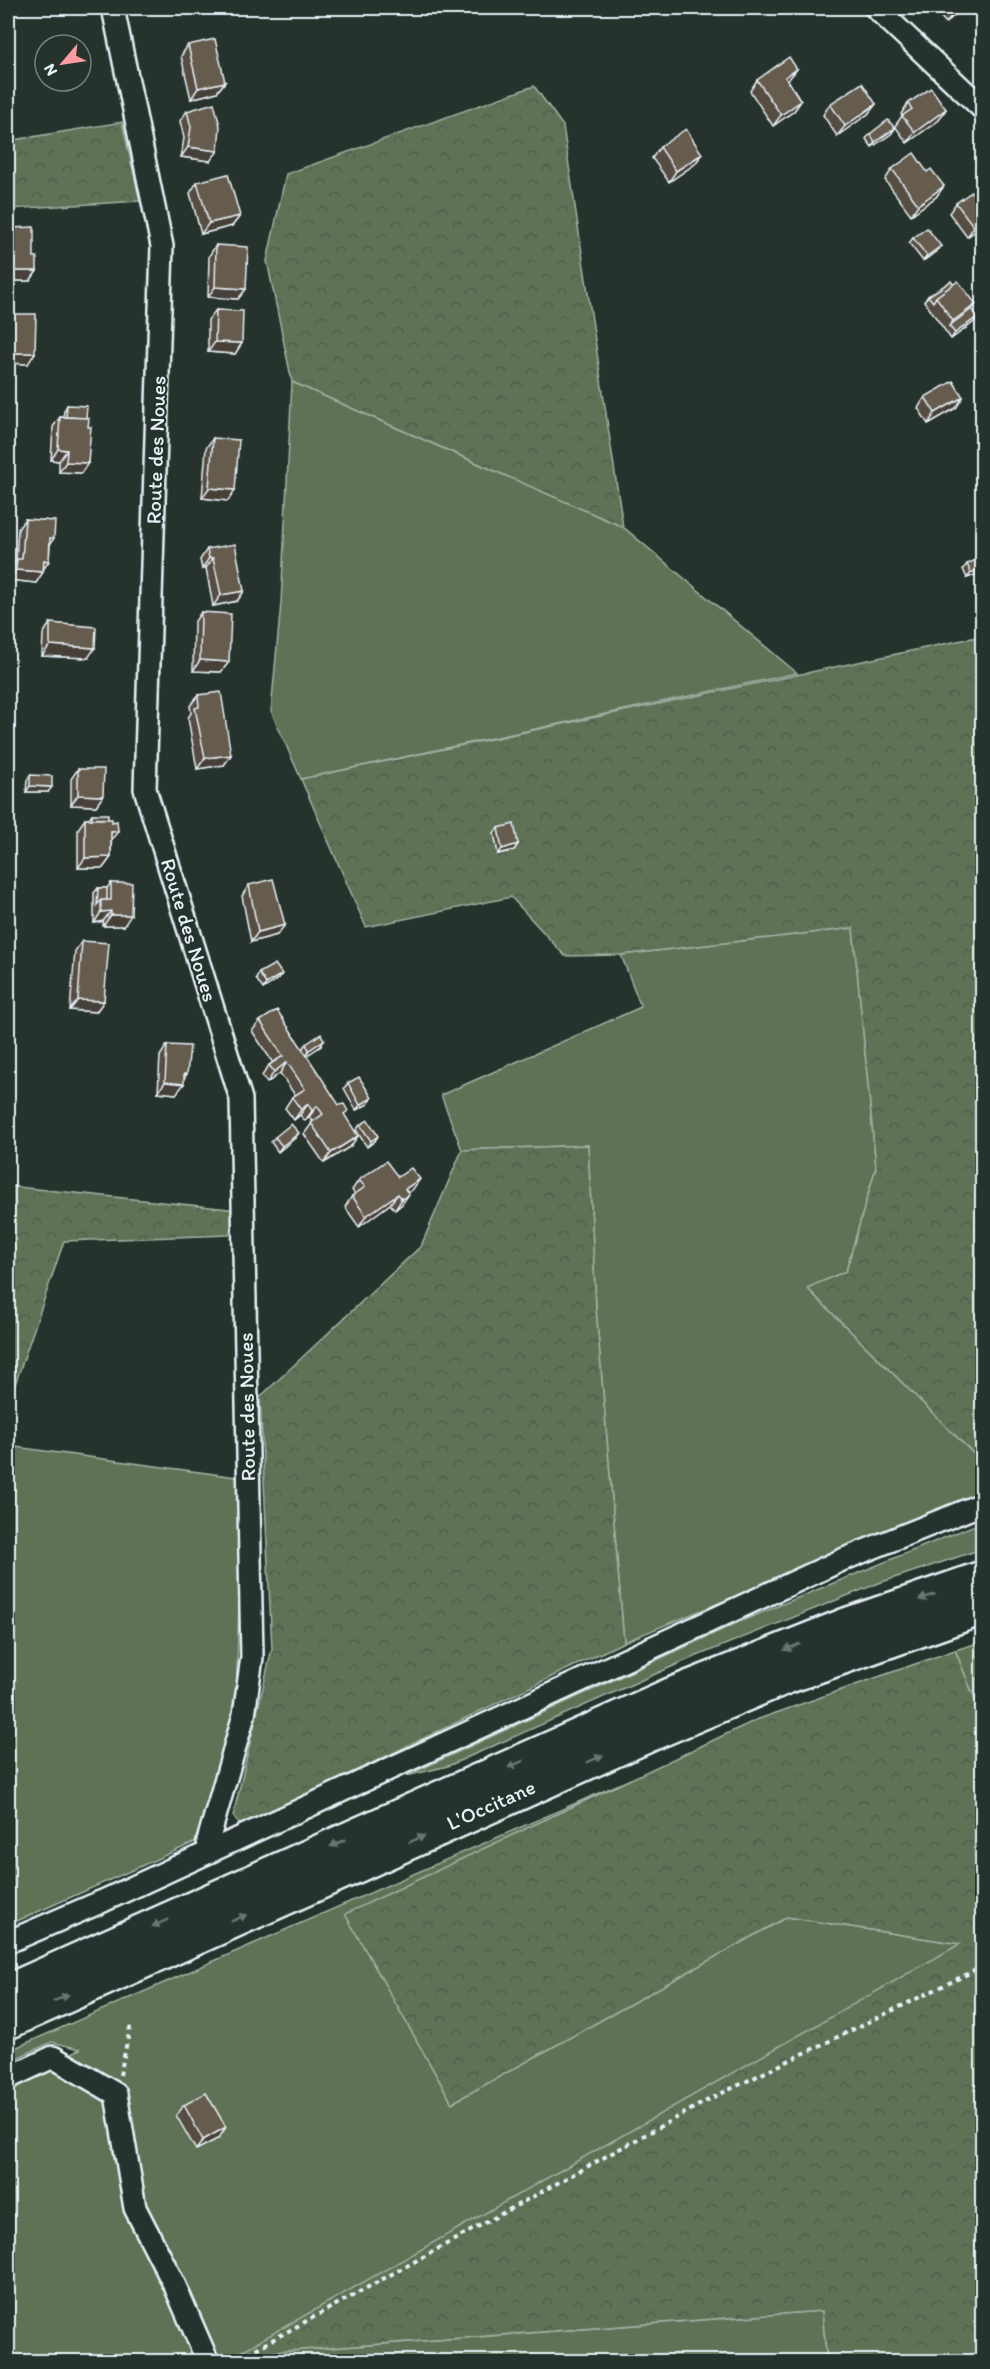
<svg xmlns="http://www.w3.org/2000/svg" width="990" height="2369" font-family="Itim,sans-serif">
	<defs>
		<pattern id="forest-crowns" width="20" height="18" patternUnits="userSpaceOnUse" patternTransform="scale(1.5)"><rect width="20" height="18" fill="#5f7255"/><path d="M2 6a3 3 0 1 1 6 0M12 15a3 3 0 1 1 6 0" fill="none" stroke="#515b4f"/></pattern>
	</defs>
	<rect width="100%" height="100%" fill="#26332d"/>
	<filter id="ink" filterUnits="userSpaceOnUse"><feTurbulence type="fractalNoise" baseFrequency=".0167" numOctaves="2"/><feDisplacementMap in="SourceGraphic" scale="12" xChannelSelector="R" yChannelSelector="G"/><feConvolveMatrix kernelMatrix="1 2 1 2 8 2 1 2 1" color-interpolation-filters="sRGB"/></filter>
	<g filter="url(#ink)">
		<!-- grass -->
		<g fill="#5f7255" stroke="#a4b2a6" stroke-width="1.5">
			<path d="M292 382 623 527 797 673 301 779 271 711 281 603Z"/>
			<path d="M853 928 876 1167 846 1271 808 1289 982 1462V1495L624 1642 596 1309 588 1145 462 1150 441 1095 641 1007 621 955Z"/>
			<path d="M8 1446 243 1478 236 1700 200 1840 8 1925Z"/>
			<path d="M982 1522V1549L879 1583 687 1660 448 1766 406 1776 739 1622Z"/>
			<path d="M982 1642V1717L955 1650Z"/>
			<path d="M631 1779 346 1914 452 2103 787 1917 961 1944 237 2355 822 2311 827 2361H8V2086L80 2049 52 2042 8 2062V2051Z"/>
		</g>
		<!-- forest -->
		<g fill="url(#forest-crowns)" stroke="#a4b2a6" stroke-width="1.5">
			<path d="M534 86 563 126 623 527 292 382 267 261 286 174Z"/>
			<path d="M122 122 140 201 8 209V141Z"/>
			<path d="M982 636V1462L807 1288 846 1271 876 1167 853 928 621 955 565 956 511 897 366 927 301 779Z"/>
			<path d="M588 1145 596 1309 624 1642 241 1826 233 1816 272 1649 260 1397 421 1246 462 1150Z"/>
			<path d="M8 1186 238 1210 229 1235 64 1241 8 1405Z"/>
			<path d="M955 1650 982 1717V2361H827L822 2311 235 2355 960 1944 787 1917 452 2103 345 1914 756 1720Z"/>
		</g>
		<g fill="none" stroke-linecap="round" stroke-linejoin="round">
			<!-- street casing -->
			<g stroke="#e8f1f8" stroke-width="26">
				<g id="street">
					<path d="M113 8 162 246 145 789 241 1099 252 1657 244 1715 208 1841 212 1849"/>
					<path d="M876 8 982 108"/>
					<path d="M8 1942 103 1901 842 1560 982 1504"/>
					<path d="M8 2078 53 2057 116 2094 135 2208 175 2286 208 2362"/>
				</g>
			</g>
			<!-- highway casing -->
			<g stroke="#e8f1f8" stroke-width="38">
				<g id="highway">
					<path d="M8 1991 668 1696 846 1625 982 1578"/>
					<path d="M8 2022 653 1733 786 1677 982 1608"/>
				</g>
			</g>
			<!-- path -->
			<g stroke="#e8f1f8" stroke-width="4" stroke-dasharray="4.5 4.5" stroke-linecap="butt">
				<path d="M120 2075 131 2023"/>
				<path d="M232 2362 712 2098 982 1967"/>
			</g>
			<!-- street -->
			<use href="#street" stroke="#26332d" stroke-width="21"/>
			<!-- highway -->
			<use href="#highway" stroke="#26332d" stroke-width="33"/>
		</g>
		<!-- wall -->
		<g fill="#574e43" stroke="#e8f1f8" stroke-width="1.5">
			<path d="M936 8H962L946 23 940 16 942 14Z"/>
			<path d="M188 45 225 82 217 92 191 99 181 56Z"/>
			<path d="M797 69 788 80 801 101 794 111 773 126 750 91 757 80Z"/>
			<path d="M908 103 946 109 939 120 907 143 895 126 902 116 901 114Z"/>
			<path d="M830 104H876L868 114 837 136 823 115Z"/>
			<path d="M187 111 210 161 181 157 184 138 180 121Z"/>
			<path d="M895 128 891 134 872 147 866 139 870 134Z"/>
			<path d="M660 147 702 154 695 164 669 182 652 158Z"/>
			<path d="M892 169 927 172 944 186 936 197 911 215 885 180Z"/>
			<path d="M197 182 240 216 232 226 201 234 190 193Z"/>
			<path d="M956 203 982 226 967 237 949 213Z"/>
			<path d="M11 228 34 257 37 271 30 281H8V233Z"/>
			<path d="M913 238 937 251 923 261 909 243Z"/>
			<path d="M216 245 246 289 238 299 208 297 209 256Z"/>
			<path d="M954 285 976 304 972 309 977 317 974 322 951 339 924 301 928 296Z"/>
			<path d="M216 310 242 343 235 354 208 352V320Z"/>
			<path d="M10 314 28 364 8 363V317Z"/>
			<path d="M925 397H963L956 408 928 424 918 408Z"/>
			<path d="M67 405 86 418 88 427V463L81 473 59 472V461L51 460 53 427 60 417H63L64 411Z"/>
			<path d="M213 438 235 490 228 501 202 498 206 448Z"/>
			<path d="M25 519 54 538 50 545 49 561 44 568 43 572 36 583 9 580 10 569 16 561 18 529Z"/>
			<path d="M207 549 244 591 237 601 213 606 206 568 202 569 200 560Z"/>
			<path d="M967 564 978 574 967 578 963 569Z"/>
			<path d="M201 612 229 662 221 672 193 671 194 623Z"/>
			<path d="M50 623 88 658 42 656 43 634Z"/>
			<path d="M198 695 231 755 224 765 197 769 188 718 191 713 190 706Z"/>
			<path d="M78 769 103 796 96 806 71 805V779Z"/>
			<path d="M30 775 48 792H26L27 780Z"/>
			<path d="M92 814 108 819 112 822 111 857 103 868H78V829L85 819H88Z"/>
			<path d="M498 828 518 844 514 850 498 854 494 833Z"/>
			<path d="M111 883 124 926H103V921L94 923V893L98 888H107Z"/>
			<path d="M249 885 277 935 251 942 242 896Z"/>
			<path d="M82 941 104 1001 96 1012 70 1010 75 951Z"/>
			<path d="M259 973 278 979 263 989 256 979Z"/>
			<path d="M260 1021 302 1049 306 1044 324 1040 321 1046 306 1055 345 1116 351 1146 324 1163 304 1134 313 1122 309 1117 305 1121 300 1115 294 1120 285 1108 292 1097 295 1095 280 1073 267 1083 262 1076 269 1065 273 1063 252 1031Z"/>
			<path d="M167 1045 184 1079 176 1094 158 1092 160 1056Z"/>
			<path d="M348 1083 368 1104 356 1110 344 1088Z"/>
			<path d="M360 1125 375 1141 367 1147 356 1130Z"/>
			<path d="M275 1137 295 1138 278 1152 271 1142Z"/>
			<path d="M398 1177 413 1189 408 1193 402 1204 395 1210 390 1204 359 1227 345 1207 352 1196 355 1194 352 1190 359 1180Z"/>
			<path d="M184 2105 219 2138 196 2150 176 2115Z"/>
		</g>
		<!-- shaded-wall -->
		<g fill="#474037" stroke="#e8f1f8" stroke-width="1.5">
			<path d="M958 8H962L946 23 954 12Z"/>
			<path d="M797 69 789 79 778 87 785 77Z"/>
			<path d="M225 82 217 92 191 99 198 88Z"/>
			<path d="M801 101 794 111 773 126 781 115Z"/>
			<path d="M876 104 868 114 837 136 845 126Z"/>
			<path d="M946 109 939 120 907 143 915 132Z"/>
			<path d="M895 128 891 134 872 147 875 142Z"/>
			<path d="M188 147 218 151 210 161 181 157Z"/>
			<path d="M702 154 695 164 669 182 676 171Z"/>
			<path d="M944 186 936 197 911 215 918 205Z"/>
			<path d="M240 216 232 226 201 234 209 223Z"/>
			<path d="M982 221V226L967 237 974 227Z"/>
			<path d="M941 246 937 251 923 261 927 256Z"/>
			<path d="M9 271H37L30 281H8V272Z"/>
			<path d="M215 287 246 289 238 299 208 297Z"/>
			<path d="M976 304 968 315 949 326 953 321Z"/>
			<path d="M977 317 974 322 951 339 955 333Z"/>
			<path d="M215 342 242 343 235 354 208 352Z"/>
			<path d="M9 353H35L28 364 8 363V355Z"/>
			<path d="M963 397 956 408 928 424 935 413Z"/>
			<path d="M58 449 67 450 59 461 51 460Z"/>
			<path d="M66 462 88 463 81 473 59 472Z"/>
			<path d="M209 488 235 490 228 501 202 498Z"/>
			<path d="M209 558H213L206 568 202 569Z"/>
			<path d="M44 560 49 561 42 571Z"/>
			<path d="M981 568 978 574 967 578 971 573Z"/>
			<path d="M16 570 43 572 36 583 9 580Z"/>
			<path d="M244 591 237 601 213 606 221 595Z"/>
			<path d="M50 645 95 648 88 658 42 656Z"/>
			<path d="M200 660 229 662 221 672 193 671Z"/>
			<path d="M231 755 224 765 197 769 205 758Z"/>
			<path d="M30 786 52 787 48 792H26Z"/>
			<path d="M78 795 103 796 96 806 71 805Z"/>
			<path d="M118 831 110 842 111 832Z"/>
			<path d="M518 844 514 850 498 854 502 849Z"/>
			<path d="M111 857 103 868H78L85 858Z"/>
			<path d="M111 911 103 921 94 923 101 912Z"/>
			<path d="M111 915H131L124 926H103Z"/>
			<path d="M285 925 277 935 251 942 258 932Z"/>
			<path d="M282 974 278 979 263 989 266 984Z"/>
			<path d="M78 1000 104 1001 96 1012 70 1010Z"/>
			<path d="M324 1040 321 1046 306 1056 309 1050Z"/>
			<path d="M287 1062 280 1073 267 1083 274 1072Z"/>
			<path d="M184 1074H187L181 1083 184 1084 176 1094 158 1092 165 1082Z"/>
			<path d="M372 1098 368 1104 356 1110 360 1105Z"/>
			<path d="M308 1104 300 1115 294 1120 301 1110Z"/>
			<path d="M317 1106 309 1117 305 1121 312 1111Z"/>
			<path d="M299 1133 295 1138 278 1152 282 1146Z"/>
			<path d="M358 1136 351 1146 324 1163 331 1153Z"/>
			<path d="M378 1136 375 1141 367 1147 371 1141Z"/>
			<path d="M420 1179 413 1189 401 1198 405 1189Z"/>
			<path d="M398 1194 390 1204 359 1227 366 1216Z"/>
			<path d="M409 1194 402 1204 395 1210 402 1199Z"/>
			<path d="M226 2127 219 2138 196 2150 203 2140Z"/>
		</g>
		<!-- building -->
		<g fill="#655b4e" stroke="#e8f1f8" stroke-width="1.5">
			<path d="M949 8H958L954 12Z"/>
			<path d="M215 39 225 82 198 88 188 45Z"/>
			<path d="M789 57 797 69 785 77 801 101 781 115 757 80Z"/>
			<path d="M862 83 876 104 845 126 830 104Z"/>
			<path d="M931 88 946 109 915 132 902 116 912 109 908 103Z"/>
			<path d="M214 103 220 126 218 151 188 147 191 127 187 111Z"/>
			<path d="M888 120 895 128 875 142 870 134Z"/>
			<path d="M686 129 702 154 676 171 660 147Z"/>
			<path d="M914 153 927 172 931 169 944 186 918 205 892 169Z"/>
			<path d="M228 174 240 216 209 223 197 182Z"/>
			<path d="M977 188 982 196V221L974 227 956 203Z"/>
			<path d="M34 227V257H37V271H9L8 253H12L11 228Z"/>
			<path d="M927 228 941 246 927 256 913 238Z"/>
			<path d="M216 245 248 247 246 289 215 287Z"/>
			<path d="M951 281 954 285 936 297 933 302 928 296Z"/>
			<path d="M958 281 976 304 953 321 936 297Z"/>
			<path d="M972 309 977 317 955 333 949 326Z"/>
			<path d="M216 310 243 311 242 343 215 342Z"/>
			<path d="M10 314H36L35 353H9Z"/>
			<path d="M953 381 963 397 935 413 925 397Z"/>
			<path d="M67 405 87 406 86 418 66 417Z"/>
			<path d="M60 417 89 418 88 427H91L88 463 66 462 67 450 58 449Z"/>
			<path d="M213 438 239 440 235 490 209 488Z"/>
			<path d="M25 519 55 521 54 538H50L49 561 44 560 43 572 16 570 17 559H22Z"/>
			<path d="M235 544 244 591 221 595 213 558H209L207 549Z"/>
			<path d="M978 559 981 568 971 573 967 564Z"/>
			<path d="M201 612 231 614 229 662 200 660Z"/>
			<path d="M50 623 96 627 95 648 50 645Z"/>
			<path d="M221 692 231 755 205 758 195 708 199 707 198 695Z"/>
			<path d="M78 769H104L103 796 78 795Z"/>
			<path d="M30 775 52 776V787L30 786Z"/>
			<rect x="92" y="814" width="16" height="5"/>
			<path d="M85 819H112V822L117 821 118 831 111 832V857L85 858Z"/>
			<path d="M514 824 518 844 502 849 498 828Z"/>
			<path d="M273 879 285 925 258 932 249 885Z"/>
			<path d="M111 883H132L131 915H111V911L101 912V900H111Z"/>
			<path d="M98 888H107V900H101L97 905Z"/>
			<path d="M82 941 109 943 104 1001 78 1000Z"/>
			<path d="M275 964 282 974 266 984 259 973Z"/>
			<path d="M277 1010 339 1105 344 1104 348 1111 344 1114 358 1136 331 1153 311 1123 323 1114 317 1106 312 1111 308 1104 301 1110 292 1097 305 1089 287 1062 274 1072 269 1065 283 1056 260 1021Z"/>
			<path d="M321 1034 324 1040 309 1050 306 1044Z"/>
			<path d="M167 1045 190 1046 187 1074H184V1084L165 1082Z"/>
			<path d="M359 1077 372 1098 360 1105 348 1083Z"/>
			<path d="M368 1120 378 1136 371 1141 360 1125Z"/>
			<path d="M291 1124 299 1133 282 1146 275 1137Z"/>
			<path d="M386 1161 398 1177 411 1168 420 1179 405 1189 409 1194 402 1199 398 1194 366 1216 352 1196 365 1187 359 1180Z"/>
			<path d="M206 2093 226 2127 203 2140 184 2105Z"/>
		</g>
		<!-- one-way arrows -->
		<defs><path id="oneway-solid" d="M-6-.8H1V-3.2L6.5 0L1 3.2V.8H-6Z" transform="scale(1.5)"/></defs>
		<g fill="#6a7674">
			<use href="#oneway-solid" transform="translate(927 1597) rotate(161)"/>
			<use href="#oneway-solid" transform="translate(792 1647) rotate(158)"/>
			<use href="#oneway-solid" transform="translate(595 1759) rotate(-24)"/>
			<use href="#oneway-solid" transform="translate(516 1764) rotate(156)"/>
			<use href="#oneway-solid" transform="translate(417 1839) rotate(-24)"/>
			<use href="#oneway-solid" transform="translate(338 1843) rotate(156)"/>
			<use href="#oneway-solid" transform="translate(239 1918) rotate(-24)"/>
			<use href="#oneway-solid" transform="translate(160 1923) rotate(156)"/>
			<use href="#oneway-solid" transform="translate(61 1998) rotate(-24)"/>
		</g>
	</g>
	<g text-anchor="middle" stroke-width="4.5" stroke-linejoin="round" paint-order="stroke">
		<!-- street labels -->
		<g font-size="21" fill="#e8f1f8" stroke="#26332d">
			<text transform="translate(156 450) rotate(-88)" y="7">Route des Noues</text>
			<text transform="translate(189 930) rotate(73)" y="7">Route des Noues</text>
			<text transform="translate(247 1407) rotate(-91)" y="7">Route des Noues</text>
			<text transform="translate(491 1805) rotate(-24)" y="7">L'Occitane</text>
		</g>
	</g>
	<!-- margin -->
	<rect width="990" height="2369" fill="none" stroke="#26332d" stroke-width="30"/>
	<rect x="15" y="15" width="960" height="2339" fill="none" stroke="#e8f1f8" stroke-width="2" filter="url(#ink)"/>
	<!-- north arrow -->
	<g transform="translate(63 63) rotate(241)"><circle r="28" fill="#26332d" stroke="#747f7e" stroke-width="1.5"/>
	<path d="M0-4.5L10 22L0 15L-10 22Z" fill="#ff9aa2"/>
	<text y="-9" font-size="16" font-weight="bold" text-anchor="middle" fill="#e8f1f8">N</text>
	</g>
</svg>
